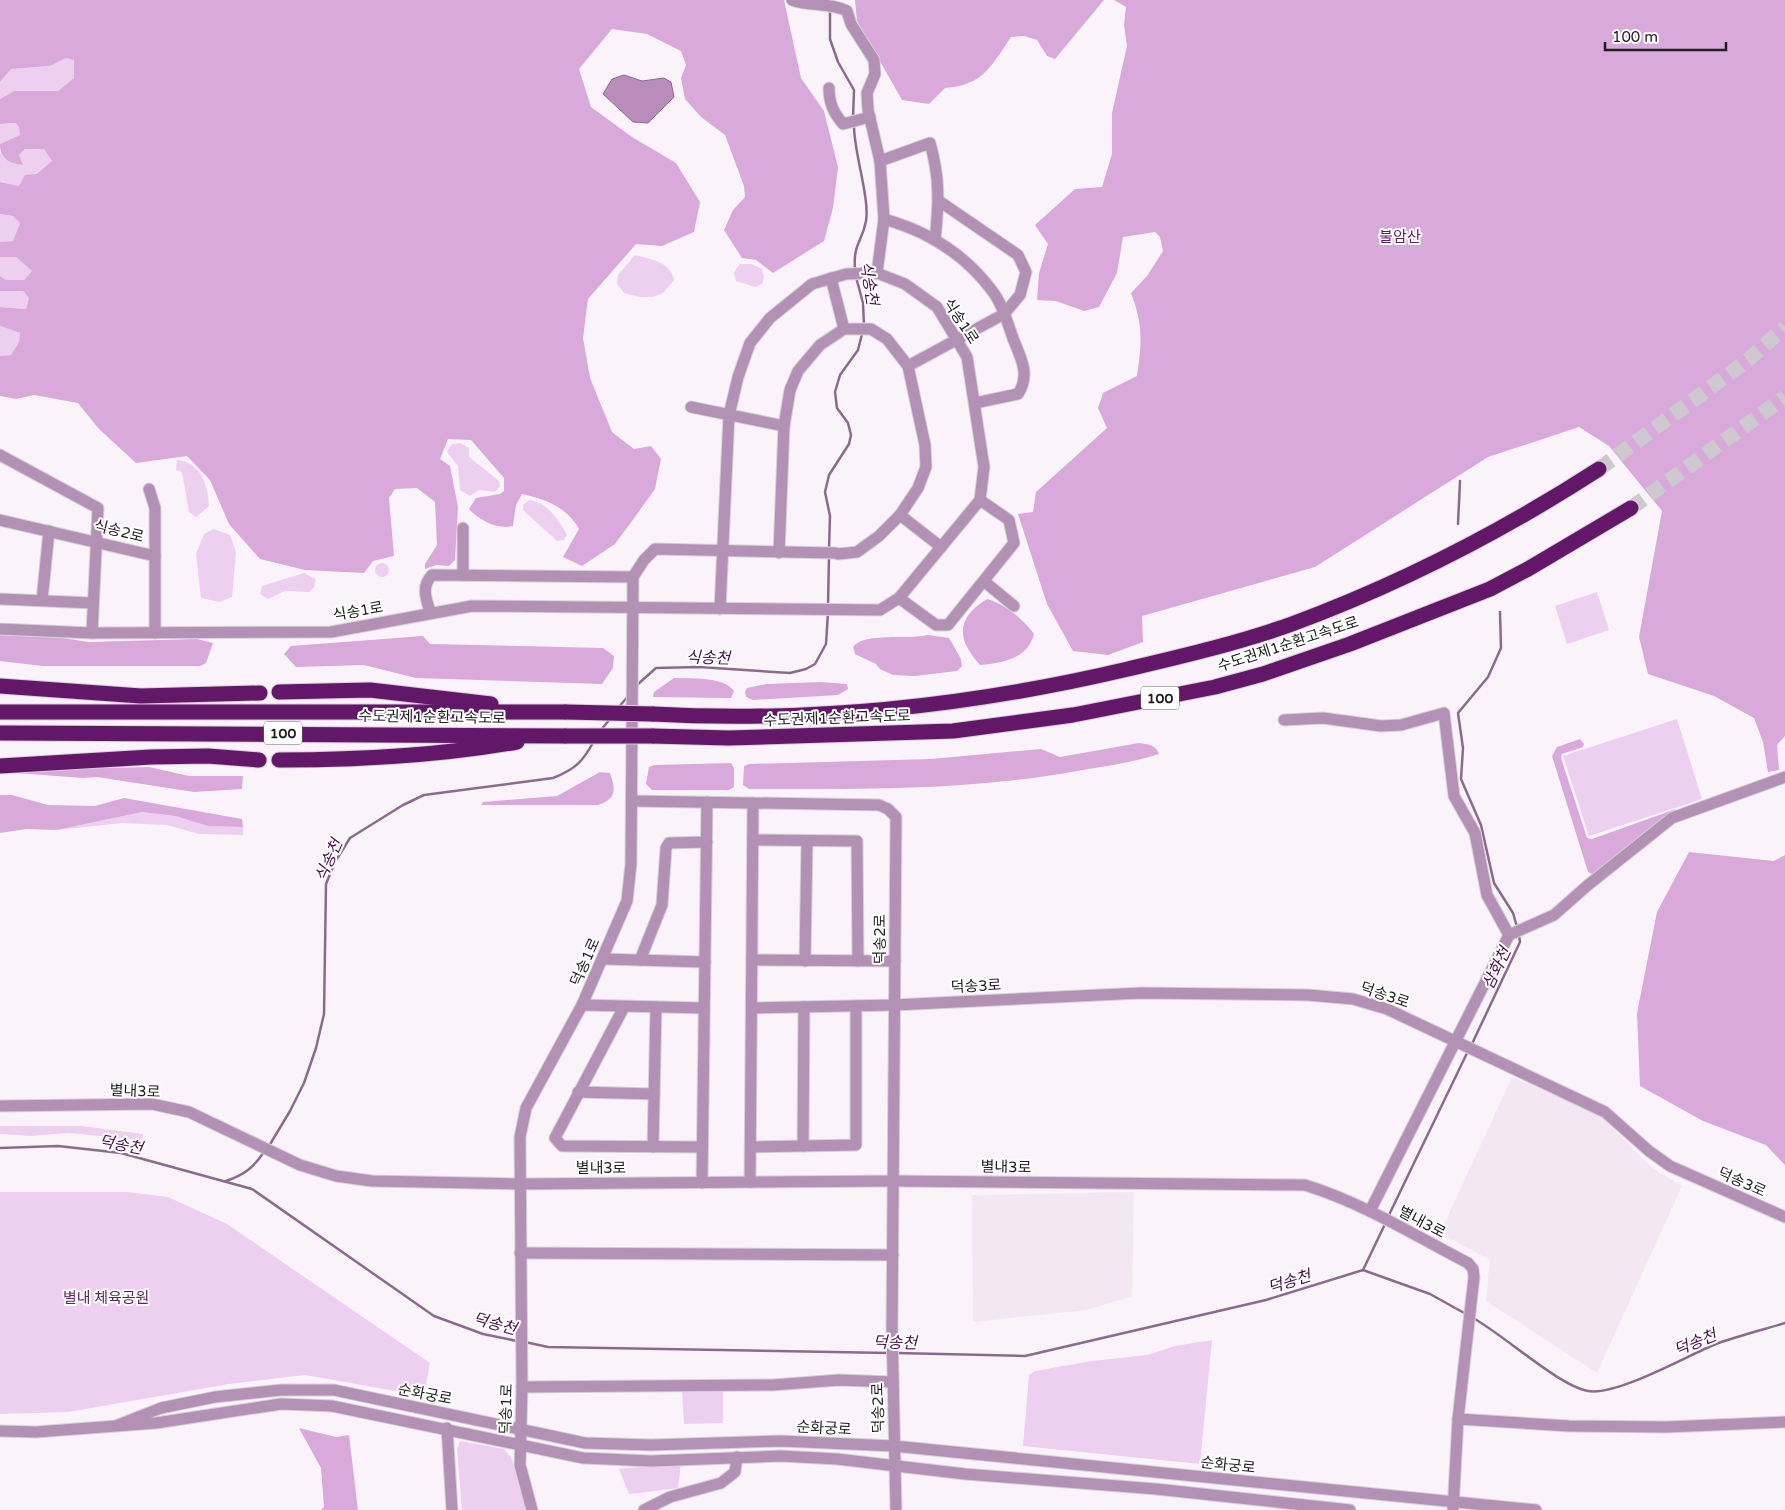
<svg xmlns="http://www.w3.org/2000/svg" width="1785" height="1510" font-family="'Varela Round','Noto Sans KR',sans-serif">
	<rect width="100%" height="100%" fill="#faf4fa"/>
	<!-- built -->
	<g fill="#f3e7f4">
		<path d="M1512 1077 1600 1115 1652 1168 1682 1186 1597 1373 1486 1301 1490 1260 1440 1233Z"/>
		<path d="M1134 1192 1132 1296 1087 1310 973 1322 972 1195Z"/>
	</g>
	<!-- green -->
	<g fill="#edcfef">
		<path d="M66 58 74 59V78L58 91H14L0 99V82L11 69 50 66Z"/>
		<path d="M15 123 19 127 20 135 0 144V124Z"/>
		<path d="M25 149H44L52 161 19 186 0 182V152L5 159 22 165 19 155Z"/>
		<path d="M0 214 13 216 20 223 13 241 0 242Z"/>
		<path d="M635 255C651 259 671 262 674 280L662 294 652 297H640L624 293 617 284 618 275Z"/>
		<path d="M0 257H16L32 271 24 280H6L0 276Z"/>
		<path d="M740 264H751L762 269 764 277 762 284 755 287 736 281 734 272Z"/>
		<path d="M0 291H23L29 298 26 309 0 307Z"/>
		<path d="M0 326 20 333 19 342 11 355 0 356Z"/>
		<path d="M460 443 469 448V457L499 481 500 486 495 492 479 490 470 496 460 490 458 466 447 452 452 444Z"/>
		<path d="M177 460C201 462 208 485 209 506L196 517 189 512 182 472 176 470Z"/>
		<path d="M529 500C548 503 558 519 567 535L564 540 557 541 523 510V505Z"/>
		<path d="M214 529 230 535 236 552 232 597 220 602 201 598 196 554 204 534Z"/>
		<circle cx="382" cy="570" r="7"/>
		<path d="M304 573 316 579 314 587 309 592 285 591 268 599 260 594 262 586Z"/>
		<path d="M1597 592 1609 630 1567 644 1555 606Z"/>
		<path d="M1677 719 1702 799 1589 836 1563 756Z"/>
		<path d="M142 812 175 816 208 826 243 827V835L199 834 167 825 122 823 57 830Z"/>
		<path d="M0 1126H82L143 1134 142 1140 69 1133 30 1136 0 1134Z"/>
		<path d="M0 1192H127L168 1197 227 1224 430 1363 424 1396 305 1375 229 1384 68 1412 0 1414Z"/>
		<path d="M1212 1340 1200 1464 1023 1446 1029 1375 1035 1371 1092 1361 1147 1355 1175 1346Z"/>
		<path d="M723 1390V1423L684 1424 682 1391Z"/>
		<path d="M460 1441 504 1449 511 1457 526 1510H462L457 1449Z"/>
		<path d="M681 1463 678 1488 629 1494 619 1469Z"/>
	</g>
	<!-- forest -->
	<g fill="#d8a9da">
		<path d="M0 0H784L801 78 824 111 838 167 833 208 824 241 773 273 756 260 742 258 724 230 733 210 745 197 744 186 725 135 701 117 685 99 681 78 686 65 681 51 647 34 612 29 579 69 591 107 632 137 676 163 700 202 694 232 662 246 636 244 588 299 583 338 590 378 612 432 634 449 651 446 661 459 655 489 635 517 615 544 582 566 563 557 579 529C567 507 545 499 522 494L516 505 513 526C498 530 479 520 469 509L476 498 500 494 504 491V478L471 440 448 439 440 459 450 466 458 507 455 560 449 566 437 565 425 569V564L437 545 435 502 417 488 395 489 389 498 394 556 373 561 364 573 305 570 260 559 229 524 210 480 187 456 136 463 99 429 78 403 34 395 16 399 0 396V356L11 355 19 342 20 333 0 326V307L26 309 29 298 23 291H0V276L6 280H24L32 271 16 257H0V242L13 241 20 223 13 216 0 214V182L19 186 25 175 36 174 52 161 44 149H25L19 155 23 165C9 163 0 159 0 144L20 135 19 127 15 123 0 124V99L14 91H58L74 78V60L66 58 50 66 11 69 0 82Z"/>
		<path d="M855 0H1104L1055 59 1047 56 1037 40 1024 36 1011 37C991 66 984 85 945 88L929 104 902 100 857 21Z"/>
		<path d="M1114 0H1785V736L1777 745 1779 770 1768 772 1763 742 1754 718 1714 696 1648 674 1639 637 1662 511 1609 446 1579 427 1488 457 1315 567 1142 616 1143 642 1108 655 1073 651 1047 604 1018 514 1033 512 1036 492 1107 428 1098 408 1103 393 1137 376C1142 343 1143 324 1131 293L1147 276 1163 251 1160 237 1155 232 1123 237 1117 273 1099 307 1084 311 1056 301 1037 300 1039 273 1048 244 1035 225 1075 189 1102 187 1112 154V113L1127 46 1124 25 1126 7Z"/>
		<path d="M987 599C1005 604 1023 619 1034 634 1028 659 1001 663 980 665 957 639 955 619 987 599Z"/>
		<path d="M0 634 43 635 89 642 197 639 213 643 206 663 200 666H43L0 661Z"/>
		<path d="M928 635 949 638 961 659 962 666 957 671 915 676 893 675 880 669 876 664 855 654 853 647C863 632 909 640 928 635Z"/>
		<path d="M423 636 430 644 603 648 614 656 613 668 602 684 416 678 364 665 296 667 284 654 291 646Z"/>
		<path d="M674 678C691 679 723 676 734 691L731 698 653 697 654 692Z"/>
		<path d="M821 682 847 684 848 689 838 695 753 700 746 697 745 692 747 688 767 684Z"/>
		<path d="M1580 739 1584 744 1583 747 1562 754 1561 758 1587 838 1592 839 1676 809 1592 874 1588 872 1552 756 1557 747Z"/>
		<path d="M1139 743C1148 744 1156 745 1159 754 1132 763 1104 766 1077 771 967 791 860 789 749 789L743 785 744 766 749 764 931 759 1041 749 1060 757Z"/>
		<path d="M731 763 734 768V787L729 790H652L646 784 649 767 654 765Z"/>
		<path d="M102 766 110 768 149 767 189 776H243L242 789 194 792 97 777 83 778 3 772Z"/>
		<path d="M600 772 610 773C616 790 616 799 598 805H481L483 802 557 796Z"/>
		<path d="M0 795H12L48 805 95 806 124 798 242 819 243 827 208 826 175 816 142 812 57 830 26 829 0 833Z"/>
		<path d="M1689 852 1774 861 1785 855V1165L1766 1145 1703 1121 1640 1086 1637 1013 1657 912Z"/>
		<path d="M299 1428 336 1437 349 1435 358 1510H321L324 1507 321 1468Z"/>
	</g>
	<!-- water -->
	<path fill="#b98cbc" stroke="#8b6b8d" d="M624 75 642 81 664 78 671 82 674 97 648 123 633 122 603 94 612 79Z"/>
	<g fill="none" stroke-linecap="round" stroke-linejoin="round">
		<!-- stream -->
		<g stroke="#8b6b8d" stroke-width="2.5">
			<path d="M830 9V39L838 62 854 90 853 118"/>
			<path d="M854 126C854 153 870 199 866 221 862 243 853 243 855 269"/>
			<path d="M856 277 863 303 864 326"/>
			<path d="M1458 524 1460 481"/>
			<path d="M829 549 830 516 825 492 829 475 849 444 851 435 848 423 837 408 835 392 840 375 858 350 862 334"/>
			<path d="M828 606 829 557"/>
			<path d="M1500 612 1501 648 1488 677 1458 713 1463 748 1461 779 1481 825 1494 883 1513 913 1517 927"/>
			<path d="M637 685 656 668 699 667 790 673 806 669 815 664 826 644 828 612"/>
			<path d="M618 708 629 695"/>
			<path d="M601 730 610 719"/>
			<path d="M1471 1046 1520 942 1519 935"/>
			<path d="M269 1146 290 1111 304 1083 316 1048 324 1014 326 884 335 862 350 838 403 805 424 795 553 778C576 769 583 761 594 741"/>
			<path d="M0 1148 58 1146 121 1153 252 1189 434 1316 483 1334 517 1341"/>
			<path d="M226 1181C244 1175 253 1168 264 1152"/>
			<path d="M1388 1217 1468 1051"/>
			<path d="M1363 1270 1386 1222"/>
			<path d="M1473 1318C1504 1335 1559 1386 1588 1391 1617 1396 1686 1356 1716 1344 1738 1336 1762 1330 1785 1323"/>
			<path d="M525 1342 548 1347 889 1353"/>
			<path d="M897 1353 1025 1356 1266 1300 1363 1270 1430 1294 1466 1314"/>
		</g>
		<!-- highway-tunnel -->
		<g stroke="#cec9ce" stroke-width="15" stroke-dasharray="15 8" stroke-linecap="butt">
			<path d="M1599 469 1748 360 1785 327"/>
			<path d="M1631 508 1785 397"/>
		</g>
		<!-- minor casing -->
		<g stroke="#d7d2d7" stroke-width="13">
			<g id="minor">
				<path d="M792 0C810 7 829 2 847 11L851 24 874 60 875 74 867 93 868 110 880 161 884 219"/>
				<path d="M829 88C829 103 833 112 843 124L870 117"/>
				<path d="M880 161 930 143C940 178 939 203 935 240"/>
				<path d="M877 273 884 219C927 231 966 255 993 292 1003 305 1008 325 1014 341 1022 360 1030 376 1018 394L975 403"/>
				<path d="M831 278 844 329"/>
				<path d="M908 366 1004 314 1020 295 1026 272 1018 255 939 201"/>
				<path d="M691 407 784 426"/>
				<path d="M0 455 98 508 92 633"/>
				<path d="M149 489 155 508V556"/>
				<path d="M900 515 941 547"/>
				<path d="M0 520 155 556V633"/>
				<path d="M463 528V575"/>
				<path d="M985 582 1014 606"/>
				<path d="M899 598 936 625H948L1014 543 1009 520 980 500"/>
				<path d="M0 599 93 603"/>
				<path d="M42 600 49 531"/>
				<path d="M430 612C426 598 421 587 432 575L633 577"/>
				<path d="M0 629 92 633 331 632 472 606 880 610 899 598 980 500 984 467 967 357 937 307 905 284 877 273 846 274 812 284 770 318 750 343 738 377 729 415 720 609"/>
				<path d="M1284 720 1323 718 1381 726 1401 725 1444 713 1454 796 1475 833 1487 895 1509 935"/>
				<path d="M632 801 879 805 888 809 896 817 892 1328 896 1510"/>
				<path d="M753 840 857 841 858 961"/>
				<path d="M603 959 705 962"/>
				<path d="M640 960 662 905 666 848 669 843 707 842"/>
				<path d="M752 960 895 961"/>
				<path d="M805 961 807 841"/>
				<path d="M582 1005 703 1008"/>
				<path d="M624 1007 555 1138 562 1146 702 1147"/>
				<path d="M752 1008 894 1005 1141 993 1308 995 1353 999 1387 1009 1605 1112 1649 1151 1670 1166 1785 1217"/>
				<path d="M578 1092 654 1094"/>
				<path d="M0 1106 152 1104 189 1112 300 1165 336 1176 372 1181 520 1184 893 1181 1305 1185C1363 1203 1414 1235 1468 1263L1473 1269 1474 1277 1458 1419 1453 1510"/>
				<path d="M803 1146 804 1007"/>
				<path d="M653 1147 656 1007"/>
				<path d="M751 1147 856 1145V1006"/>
				<path d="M750 1182 753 803"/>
				<path d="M702 1183 707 802"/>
				<path d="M1370 1211 1509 935 1554 915 1588 885 1672 818 1785 777"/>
				<path d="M520 1253 893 1255"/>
				<path d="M522 1387 773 1385 839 1380 893 1382"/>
				<path d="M1458 1419 1569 1426 1666 1427 1785 1422"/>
				<path d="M118 1425 161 1408 215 1397 281 1390H334L585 1443 651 1445 781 1441 894 1446 1536 1510"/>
				<path d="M447 1428 452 1510"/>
				<path d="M0 1431 36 1432 156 1423 281 1404 332 1406 583 1458 651 1461 781 1456 837 1459 965 1474 1156 1489 1350 1510"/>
				<path d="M532 1510 520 1465 522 1387 520 1137 526 1108 582 1005 627 901 631 864 633 577 644 560 655 549 835 553 838 554 857 552 879 536 900 515 918 488 926 467 925 445 908 366 887 339 871 329H844L820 345 798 371 790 390 784 426 779 553"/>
				<path d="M644 1510 670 1497 721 1483 735 1472 737 1457"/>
			</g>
		</g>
		<!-- highway casing -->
		<g stroke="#d7d2d7" stroke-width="17">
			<g id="highway">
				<path d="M0 686 141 696 260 693"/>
				<path d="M279 692 370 690 491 704"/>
				<path d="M0 712H566"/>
				<path d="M652 714C813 723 971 706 1128 669 1183 656 1239 643 1292 624 1400 584 1503 531 1599 469"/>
				<path d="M0 733 566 736"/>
				<path d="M652 736 729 738 953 731 1073 715 1215 687 1263 674 1350 644 1490 589 1528 569 1631 508"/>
				<path d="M279 760C359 760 438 756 517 742"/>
				<path d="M0 766 151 757 208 756 259 760"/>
			</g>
		</g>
		<!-- minor -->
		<use href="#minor" stroke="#b391b5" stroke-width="11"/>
		<!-- highway -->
		<use href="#highway" stroke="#621768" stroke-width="15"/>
		<!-- highway-bridge casing -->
		<g stroke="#d7d2d7" stroke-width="17" stroke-linecap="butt">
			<g id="highway-bridge">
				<path d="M566 712 652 714"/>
				<path d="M566 736H652"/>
			</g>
		</g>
		<!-- highway-bridge -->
		<use href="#highway-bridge" stroke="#621768" stroke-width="15"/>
	</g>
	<g text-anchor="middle" stroke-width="4" stroke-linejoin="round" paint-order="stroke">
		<!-- shield labels -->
		<g fill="#fff" stroke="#626162" stroke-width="1">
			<rect x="1141" y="686.5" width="38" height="23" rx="4"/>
			<rect x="264" y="721.5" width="38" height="23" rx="4"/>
		</g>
		<g font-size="14" font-weight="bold" fill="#1f1d1f">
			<text x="1160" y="703">100</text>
			<text x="283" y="738">100</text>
		</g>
		<!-- park labels -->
		<g font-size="15" fill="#5b245f" stroke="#fff">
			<text x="1400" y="242">불암산</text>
			<text x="106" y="1303">별내 체육공원</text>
		</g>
		<!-- street labels -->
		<g font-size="15" fill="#1f1d1f" stroke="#fff">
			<text transform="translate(961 321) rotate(57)" y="5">식송1로</text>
			<text transform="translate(119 531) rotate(14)" y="5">식송2로</text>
			<text transform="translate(358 611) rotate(-10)" y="5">식송1로</text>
			<text transform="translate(1288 644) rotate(-18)" y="5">수도권제1순환고속도로</text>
			<text transform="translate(432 717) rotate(1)" y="5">수도권제1순환고속도로</text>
			<text transform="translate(837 718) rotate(-2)" y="5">수도권제1순환고속도로</text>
			<text transform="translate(880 939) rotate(-90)" y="5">덕송2로</text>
			<text transform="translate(585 962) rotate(-66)" y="5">덕송1로</text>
			<text transform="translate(976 986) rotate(-3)" y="5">덕송3로</text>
			<text transform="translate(1385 995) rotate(19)" y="5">덕송3로</text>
			<text transform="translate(135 1091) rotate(2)" y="5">별내3로</text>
			<text transform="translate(1006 1167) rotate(1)" y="5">별내3로</text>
			<text x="601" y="1173">별내3로</text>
			<text transform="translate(1742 1182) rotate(24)" y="5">덕송3로</text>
			<text transform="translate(1422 1222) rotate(28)" y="5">별내3로</text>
			<text transform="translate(425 1394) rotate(11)" y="5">순화궁로</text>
			<text transform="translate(878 1408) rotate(-91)" y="5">덕송2로</text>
			<text transform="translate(506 1409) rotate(-88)" y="5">덕송1로</text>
			<text transform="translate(824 1428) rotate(3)" y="5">순화궁로</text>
			<text transform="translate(1228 1465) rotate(6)" y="5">순화궁로</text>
		</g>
		<!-- water labels -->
		<g font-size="16" font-style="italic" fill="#460e4a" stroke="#fff">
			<text transform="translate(870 283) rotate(81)" y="6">식송천</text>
			<text transform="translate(708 657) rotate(2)" y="6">식송천</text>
			<text transform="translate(328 860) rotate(-66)" y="6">식송천</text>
			<text transform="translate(1496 968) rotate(-64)" y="6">삼화천</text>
			<text transform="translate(121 1144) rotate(11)" y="6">덕송천</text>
			<text transform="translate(1289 1281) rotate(-17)" y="6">덕송천</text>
			<text transform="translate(495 1323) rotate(15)" y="6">덕송천</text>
			<text transform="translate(895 1342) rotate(1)" y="6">덕송천</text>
			<text transform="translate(1695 1342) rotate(-22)" y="6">덕송천</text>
		</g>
	</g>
	<!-- scale -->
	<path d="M1605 42v8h121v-8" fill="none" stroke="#1f1d1f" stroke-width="2.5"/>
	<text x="1612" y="42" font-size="15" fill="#1f1d1f" stroke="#ffffff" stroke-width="4" paint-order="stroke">100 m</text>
</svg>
